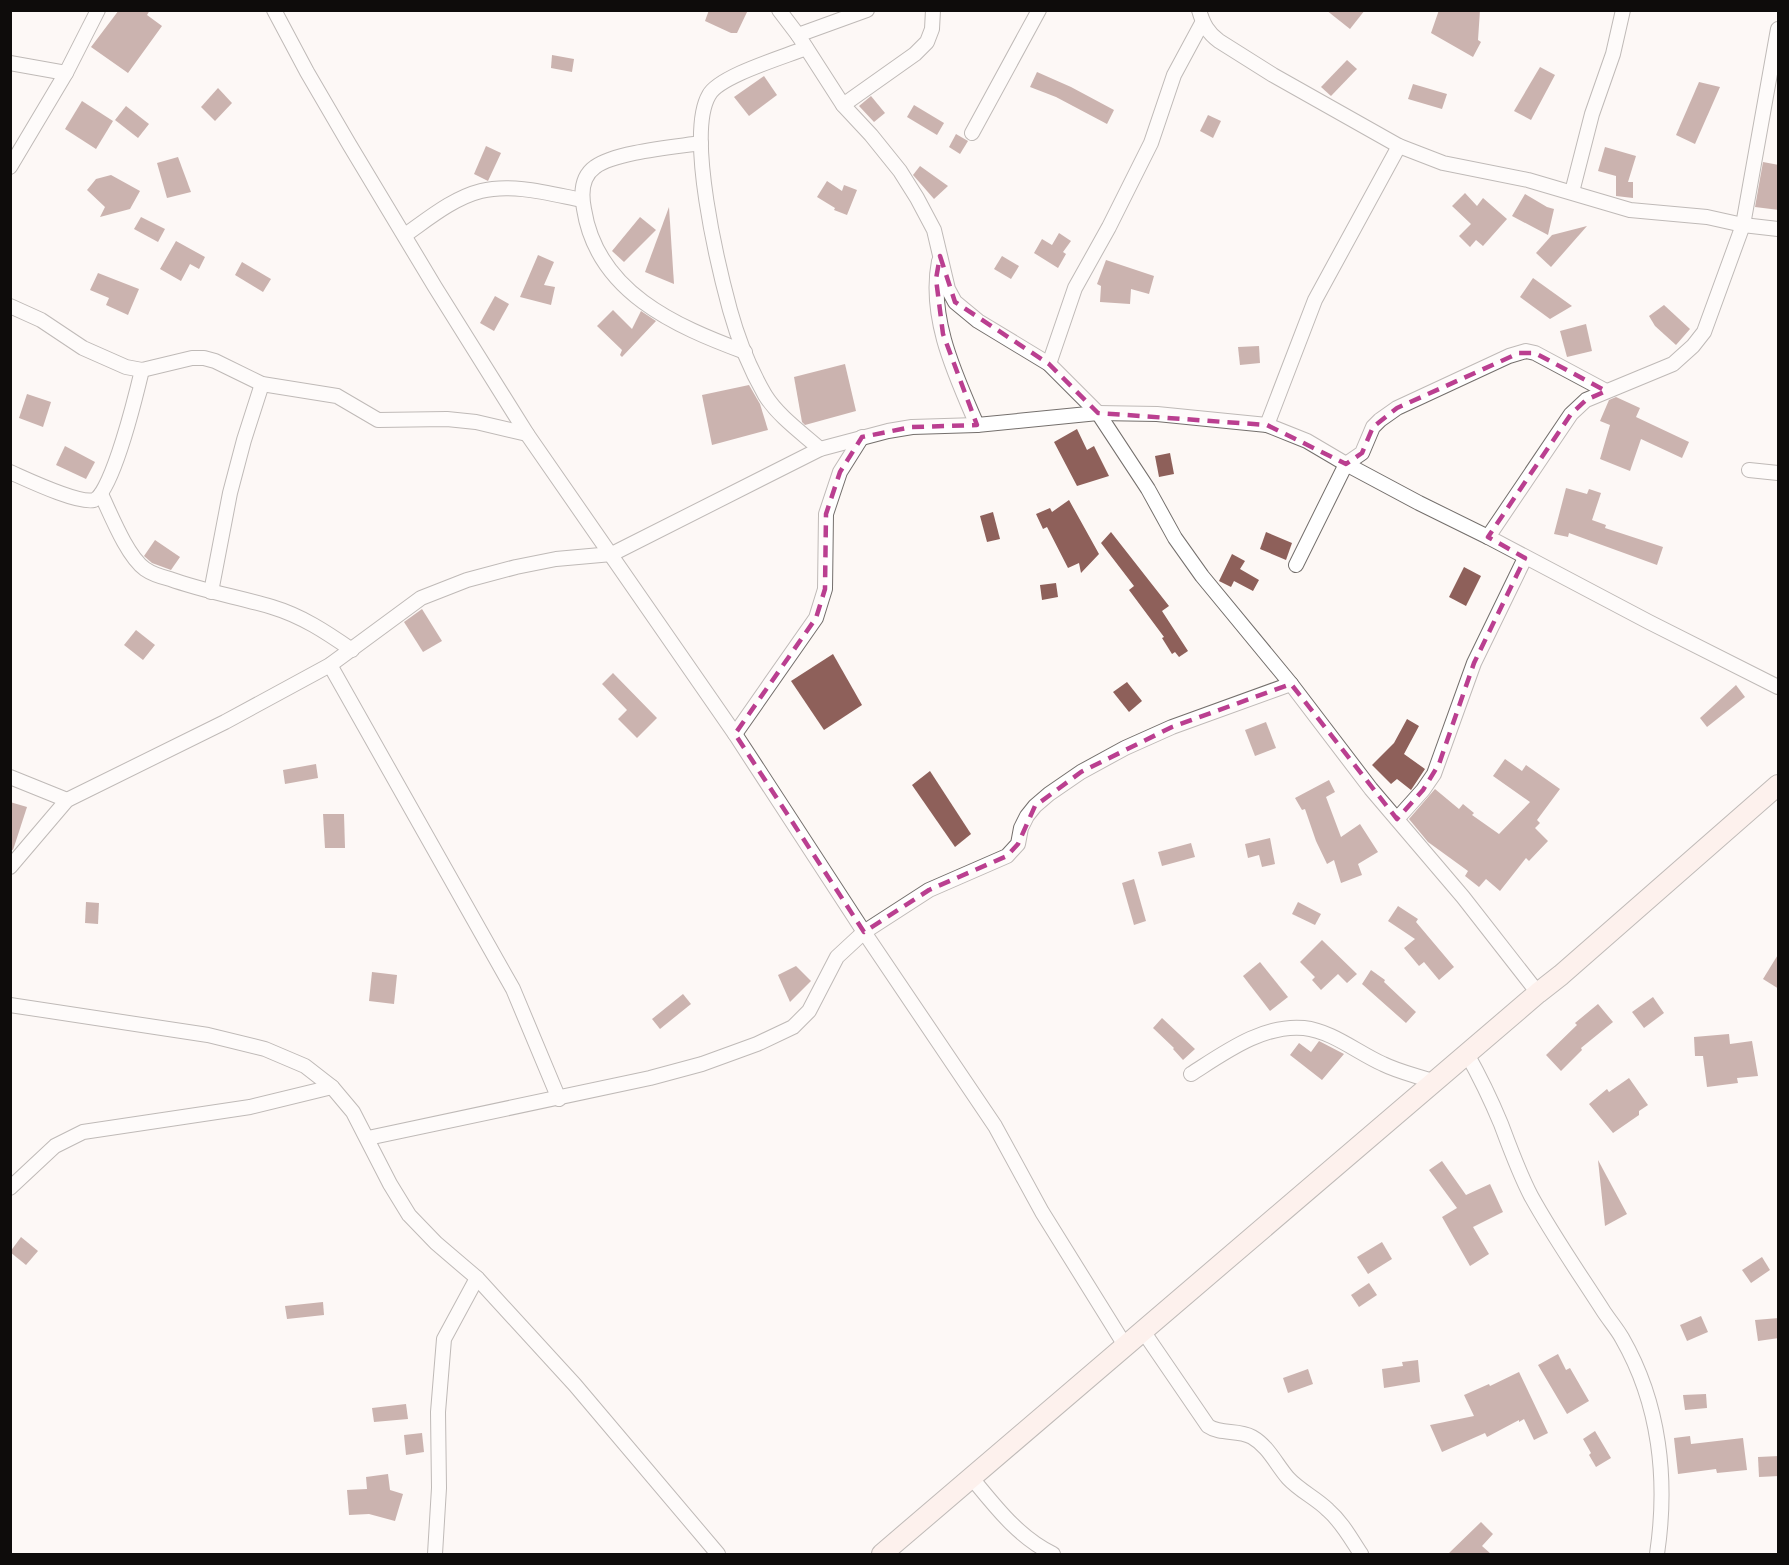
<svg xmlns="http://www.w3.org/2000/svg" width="1789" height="1565" font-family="Rubik,sans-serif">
	<rect width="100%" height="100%" fill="#fdf8f5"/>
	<!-- building -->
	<g fill="#8e605a">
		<path d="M119 10H150L147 15 162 26 128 73 91 47Z"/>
		<path d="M709 10H748L737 33H731L705 21Z"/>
		<path d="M1326 10H1365L1350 29Z"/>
		<path d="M1439 10H1480L1478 40 1481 42 1473 57 1431 33Z"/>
		<path d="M552 55 574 59 572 72 551 68Z"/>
		<path d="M1347 60 1357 69 1331 96 1321 87Z"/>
		<path d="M1540 67 1555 75 1531 120 1514 111Z"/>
		<path d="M1037 72 1071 87 1114 110 1107 124 1056 97 1030 87Z"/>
		<path d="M764 76 777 95 749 116 734 97Z"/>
		<path d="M1699 82 1720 87 1695 144 1676 135Z"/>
		<path d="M1413 84 1447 94 1442 109 1408 99Z"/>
		<path d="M218 88 232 103 215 121 201 107Z"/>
		<path d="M871 96 885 113 874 122 859 106Z"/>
		<path d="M82 101 113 121 96 149 65 129Z"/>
		<path d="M914 105 944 123 937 135 907 117Z"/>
		<path d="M126 106 149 124 138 138 115 120Z"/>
		<path d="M1208 115 1221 121 1213 138 1200 131Z"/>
		<path d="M956 134 968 141 960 154 949 147Z"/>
		<path d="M486 146 501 153 488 181 474 174Z"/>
		<path d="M1605 147 1636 156 1628 182H1633V198L1616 196V176L1598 171Z"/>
		<path d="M178 157 191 192 167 198 157 163Z"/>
		<path d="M1763 162 1779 165V210L1755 207Z"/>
		<path d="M920 166 948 186 934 199 913 175Z"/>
		<path d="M111 175 140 191 130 209 100 217 105 207 87 190 96 179Z"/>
		<path d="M827 181 842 191 844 185 857 190 847 215 834 210 835 208 817 197Z"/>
		<path d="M1465 193 1477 206 1483 198 1507 219 1483 246 1476 240 1470 247 1459 236 1471 224 1452 206Z"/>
		<path d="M1525 194 1547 207 1554 209 1548 235 1512 216Z"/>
		<path d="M669 207 674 284 645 272Z"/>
		<path d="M141 217 165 229 158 242 134 229Z"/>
		<path d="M640 217 656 230 624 262 612 251Z"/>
		<path d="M1587 226 1551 267 1536 253 1552 235Z"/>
		<path d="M1059 233 1071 241 1063 252 1066 254 1058 268 1034 253 1042 239 1052 245Z"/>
		<path d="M176 241 205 257 199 269 190 264 181 281 160 269Z"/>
		<path d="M538 255 554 262 544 285 555 287 551 305 520 297Z"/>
		<path d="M1002 256 1019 266 1011 279 994 269Z"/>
		<path d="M1106 260 1154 276 1149 294 1131 289 1130 304 1100 302 1101 286 1097 284Z"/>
		<path d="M242 262 271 279 263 292 235 275Z"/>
		<path d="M98 273 139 289 128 315 106 305 109 298 90 290Z"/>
		<path d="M1533 278 1572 306 1550 319 1520 297Z"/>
		<path d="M495 296 509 304 494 331 480 323Z"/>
		<path d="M1664 305 1690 329 1676 345 1655 326 1649 316Z"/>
		<path d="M613 310 632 329 641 311 656 321 622 357 620 355 622 350 597 326Z"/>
		<path d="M1586 324 1592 351 1567 357 1560 331Z"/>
		<path d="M1259 346 1260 363 1240 365 1238 347Z"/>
		<path d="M845 364 856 411 805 425 802 422 794 377Z"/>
		<path d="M749 385 760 404 768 430 712 445 702 395Z"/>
		<path d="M27 394 51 402 43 427 19 418Z"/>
		<path d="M1616 397 1640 408 1636 417 1689 442 1682 458 1641 439 1630 471 1600 459 1610 425 1600 421 1609 400Z"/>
		<path d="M1077 429 1087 450 1094 446 1109 476 1077 486 1054 442Z"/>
		<path d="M65 446 95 462 86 479 56 465Z"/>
		<path d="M1170 453 1174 474 1159 477 1155 456Z"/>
		<path d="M1566 488 1587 494 1589 489 1601 493 1592 520 1606 525 1605 528 1663 547 1657 565 1569 533 1568 537 1554 534Z"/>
		<path d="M1069 500 1099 554 1081 573 1079 563 1068 568 1047 527 1043 529 1036 514 1050 508 1052 512Z"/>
		<path d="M993 512 1000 539 987 542 980 516Z"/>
		<path d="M1111 532 1169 606 1162 611 1188 651 1179 657 1175 652 1172 654 1162 638 1164 637 1129 590 1134 586 1101 543Z"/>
		<path d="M1266 532 1292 543 1286 560 1260 549Z"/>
		<path d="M155 540 180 557 171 570 152 563 144 556Z"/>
		<path d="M1232 554 1245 561 1240 569 1259 580 1253 591 1234 581 1231 587 1219 581Z"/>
		<path d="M1464 567 1481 576 1466 606 1449 597Z"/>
		<path d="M1056 583 1058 597 1042 600 1040 585Z"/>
		<path d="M422 609 442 641 423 652 404 622Z"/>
		<path d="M136 630 155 645 143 660 124 645Z"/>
		<path d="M833 654 862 705 824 730 791 681Z"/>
		<path d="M613 673 657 718 637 738 618 719 627 710 602 684Z"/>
		<path d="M1127 682 1142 701 1129 712 1113 692Z"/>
		<path d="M1736 685 1745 697 1707 727 1700 718Z"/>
		<path d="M1407 719 1419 726 1404 754 1425 769 1411 790 1397 779 1391 784 1372 765 1394 743Z"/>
		<path d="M1266 722 1276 748 1255 756 1245 730Z"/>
		<path d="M1505 759 1522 771 1526 765 1560 789 1537 820 1540 823 1535 828 1548 841 1529 861 1526 858 1500 891 1486 879 1479 887 1465 876 1468 871 1428 842 1409 819 1435 789 1459 809 1463 804 1474 813 1472 815 1499 834 1530 802 1493 776Z"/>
		<path d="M316 764 318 778 285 784 283 770Z"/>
		<path d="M930 771 971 834 955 847 912 785Z"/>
		<path d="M1329 780 1335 792 1326 797 1341 837 1360 824 1378 852 1358 864 1362 875 1341 883 1334 860 1327 864 1316 841 1305 809 1302 810 1295 798Z"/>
		<path d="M10 802 27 807 13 850 10 849Z"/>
		<path d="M323 814H344L345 848H325Z"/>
		<path d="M1270 838 1275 864 1262 867 1259 855 1248 858 1245 844Z"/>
		<path d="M1191 843 1195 857 1162 866 1158 852Z"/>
		<path d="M1134 879 1146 921 1134 925 1122 883Z"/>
		<path d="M86 902 99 903 98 924 85 923Z"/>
		<path d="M1298 902 1321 914 1315 925 1292 914Z"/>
		<path d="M1398 906 1418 919 1416 922 1454 967 1439 980 1424 962 1419 966 1404 948 1415 939 1388 921Z"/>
		<path d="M1322 940 1357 974 1347 983 1338 974 1321 990 1312 980 1315 977 1300 962Z"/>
		<path d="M1779 953V989L1763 979Z"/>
		<path d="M1260 962 1288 997 1270 1011 1243 976Z"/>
		<path d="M796 966 811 981 790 1002 778 975Z"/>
		<path d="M1371 970 1385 980 1384 982 1416 1012 1406 1023 1362 984Z"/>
		<path d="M372 972 397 975 394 1004 369 1001Z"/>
		<path d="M683 994 691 1004 660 1029 652 1019Z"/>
		<path d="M1653 997 1664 1013 1644 1028 1632 1012Z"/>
		<path d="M1598 1004 1613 1022 1581 1048 1582 1050 1561 1071 1546 1055 1577 1025 1575 1023Z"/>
		<path d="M1162 1018 1195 1049 1183 1060 1173 1049 1174 1048 1153 1028Z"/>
		<path d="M1729 1034 1730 1044 1752 1041 1758 1076 1737 1078 1738 1083 1707 1087 1703 1056H1695L1694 1037Z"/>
		<path d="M1319 1041 1344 1054 1322 1080 1290 1055 1299 1043 1311 1052Z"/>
		<path d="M1629 1078 1648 1105 1639 1111V1115L1613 1133 1589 1104 1607 1089 1609 1092Z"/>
		<path d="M1598 1160 1627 1214 1605 1226Z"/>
		<path d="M1442 1161 1466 1195 1490 1184 1503 1212 1473 1227 1489 1254 1470 1266 1442 1217 1457 1208 1429 1170Z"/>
		<path d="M21 1237 38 1251 26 1265 10 1252Z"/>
		<path d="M1382 1242 1392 1259 1368 1274 1357 1257Z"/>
		<path d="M1762 1257 1770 1270 1751 1283 1742 1270Z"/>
		<path d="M1369 1283 1377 1295 1359 1307 1351 1295Z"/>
		<path d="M323 1302 324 1315 287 1319 285 1306Z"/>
		<path d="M1701 1316 1708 1332 1687 1341 1680 1325Z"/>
		<path d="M1779 1318V1338L1758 1341 1755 1320Z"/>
		<path d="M1558 1354 1566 1370 1570 1368 1589 1401 1567 1414 1538 1365Z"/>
		<path d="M1418 1360 1420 1382 1384 1388 1382 1369 1403 1366 1402 1362Z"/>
		<path d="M1308 1369 1313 1384 1288 1393 1283 1378Z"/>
		<path d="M1519 1372 1548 1433 1534 1440 1524 1419 1519 1422V1420L1487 1437 1485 1433 1442 1452 1430 1425 1474 1416 1464 1395 1489 1384 1490 1386Z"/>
		<path d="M1706 1394 1707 1408 1685 1410 1683 1395Z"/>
		<path d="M406 1404 408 1419 374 1422 372 1408Z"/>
		<path d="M1595 1431 1611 1458 1596 1467 1589 1455 1591 1453 1583 1439Z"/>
		<path d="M422 1433 424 1452 406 1455 404 1435Z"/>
		<path d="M1690 1436 1691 1444 1743 1438 1747 1470 1717 1473 1716 1469 1678 1474 1674 1438Z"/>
		<path d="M1779 1456V1476L1759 1477 1758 1457Z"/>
		<path d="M388 1474 390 1490 403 1494 395 1521 369 1514 349 1515 347 1490 367 1489 366 1477Z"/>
		<path d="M1481 1522 1493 1534 1482 1546 1491 1554H1448Z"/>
	</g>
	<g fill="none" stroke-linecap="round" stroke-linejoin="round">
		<!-- minor casing -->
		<g stroke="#746f6c" stroke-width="16">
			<g id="minor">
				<path d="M274 10 307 72 349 144 435 287 527 434 735 734 864 932 995 1126 1042 1212 1126 1347"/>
				<path d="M779 10 798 35 843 105 871 135 900 171 917 198 934 230 948 289 955 302 978 321 1049 364 1098 413 1148 489 1175 538 1202 576 1291 684 1371 789 1463 897 1538 993"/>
				<path d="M1199 10C1203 24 1208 33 1219 41L1273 75 1399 146 1443 163 1528 180 1630 210 1707 217 1743 225 1778 229"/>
				<path d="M798 35 867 10"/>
				<path d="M806 48C784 57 719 76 709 95 686 134 718 266 730 310 738 339 750 369 765 395 778 416 802 433 820 449"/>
				<path d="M10 63 66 73"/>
				<path d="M843 105 915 54 927 42 932 29 933 10"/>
				<path d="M972 133 1039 10"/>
				<path d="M701 143C675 147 615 152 595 167 581 177 581 194 584 209 597 292 675 326 745 352"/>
				<path d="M10 167 66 73 98 10"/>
				<path d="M1572 192 1592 114 1613 54 1623 10"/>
				<path d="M405 235C428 219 453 198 481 191 513 183 551 194 582 200"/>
				<path d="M939 261C928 318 955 374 977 425"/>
				<path d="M10 306 41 320 83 348 126 367 142 370 192 358H204L215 361 262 384 337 396 378 420 447 419 476 422 527 434"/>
				<path d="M1049 364 1075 288 1109 227 1151 143 1174 75 1202 23"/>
				<path d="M1267 425 1315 300 1399 146"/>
				<path d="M1749 470 1778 473"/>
				<path d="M10 472C26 479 78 504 94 500 112 494 137 391 142 370"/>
				<path d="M101 494C111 515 127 556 145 569 152 574 162 577 170 579 203 591 238 597 272 607 302 616 326 632 352 650"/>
				<path d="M1488 537 1571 414 1586 400 1673 364 1693 346 1704 332 1743 225 1778 29"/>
				<path d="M1296 565 1346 464 1362 453 1373 427 1380 420 1397 408 1509 356 1526 351 1535 353 1606 391"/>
				<path d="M211 592 230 493 244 440 262 384"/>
				<path d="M330 665 513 989 559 1099"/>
				<path d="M735 734 816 618 825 589 826 514 840 472 862 437"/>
				<path d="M10 777 67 800"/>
				<path d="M1397 819 1423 790 1434 774 1474 663 1525 558"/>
				<path d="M10 867 67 800 225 722 330 665 421 598 467 580 516 567 556 559 612 554 820 449 888 431 912 427 977 425 1098 413 1157 414 1267 425 1307 441 1346 464 1419 503 1488 537 1649 622 1778 687"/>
				<path d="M10 1005 208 1035 265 1049 305 1066 332 1087 353 1112 390 1184 409 1215 436 1243 477 1278 575 1385 718 1554"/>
				<path d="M1467 1054C1480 1077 1491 1100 1501 1124 1510 1148 1519 1173 1531 1196 1553 1236 1579 1273 1604 1312 1610 1321 1617 1329 1622 1338 1660 1404 1668 1480 1657 1554"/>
				<path d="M1191 1074C1224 1053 1263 1024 1304 1028 1332 1031 1358 1053 1383 1064 1399 1072 1418 1076 1435 1082"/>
				<path d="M368 1138 650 1078 702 1064 757 1044 793 1027 809 1011 837 957 864 932 929 890 1007 856 1018 844 1021 828 1027 816 1035 806 1049 794 1081 772 1125 748 1172 727 1291 684"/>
				<path d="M10 1188 55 1146 83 1132 250 1107 332 1087"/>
				<path d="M1143 1331 1208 1426C1221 1435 1238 1429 1252 1437 1268 1446 1276 1464 1288 1478 1300 1491 1316 1498 1328 1510 1342 1522 1351 1539 1361 1554"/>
				<path d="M971 1477C995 1506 1018 1537 1053 1554"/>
				<path d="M435 1554 439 1488 438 1412 444 1339 477 1278"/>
			</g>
		</g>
		<!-- secondary casing -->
		<g stroke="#746f6c" stroke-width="22">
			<path id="secondary" d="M882 1554 1538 993 1561 975 1778 785"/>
		</g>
		<!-- minor -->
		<use href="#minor" stroke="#fff" stroke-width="14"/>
		<!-- secondary -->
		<use href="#secondary" stroke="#fce9e2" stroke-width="20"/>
	</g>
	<!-- marked area -->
	<path d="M0 0H1789V1565H0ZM940 256 955 302 1049 364 1098 413 1267 425 1346 464 1362 453 1373 427 1397 408 1519 353H1535L1606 391 1586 400 1571 414 1488 537 1525 558 1474 663 1439 764 1423 790 1397 819 1291 684 1172 727 1081 772 1035 806 1018 844 1007 856 929 890 864 932 735 734 816 618 825 589 826 514 840 472 862 437 912 427 977 425 943 334 936 279Z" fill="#fdf8f5" fill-opacity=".55" fill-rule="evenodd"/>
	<path fill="none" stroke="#ba3f90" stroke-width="4.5" stroke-dasharray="12 8" stroke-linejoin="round" d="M940 256 955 302 1049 364 1098 413 1267 425 1346 464 1362 453 1373 427 1397 408 1519 353H1535L1606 391 1586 400 1571 414 1488 537 1525 558 1474 663 1439 764 1423 790 1397 819 1291 684 1172 727 1081 772 1035 806 1018 844 1007 856 929 890 864 932 735 734 816 618 825 589 826 514 840 472 862 437 912 427 977 425 943 334 936 279Z"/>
	<!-- border -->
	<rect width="1789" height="1565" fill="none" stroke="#0e0c0b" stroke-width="24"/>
</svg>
